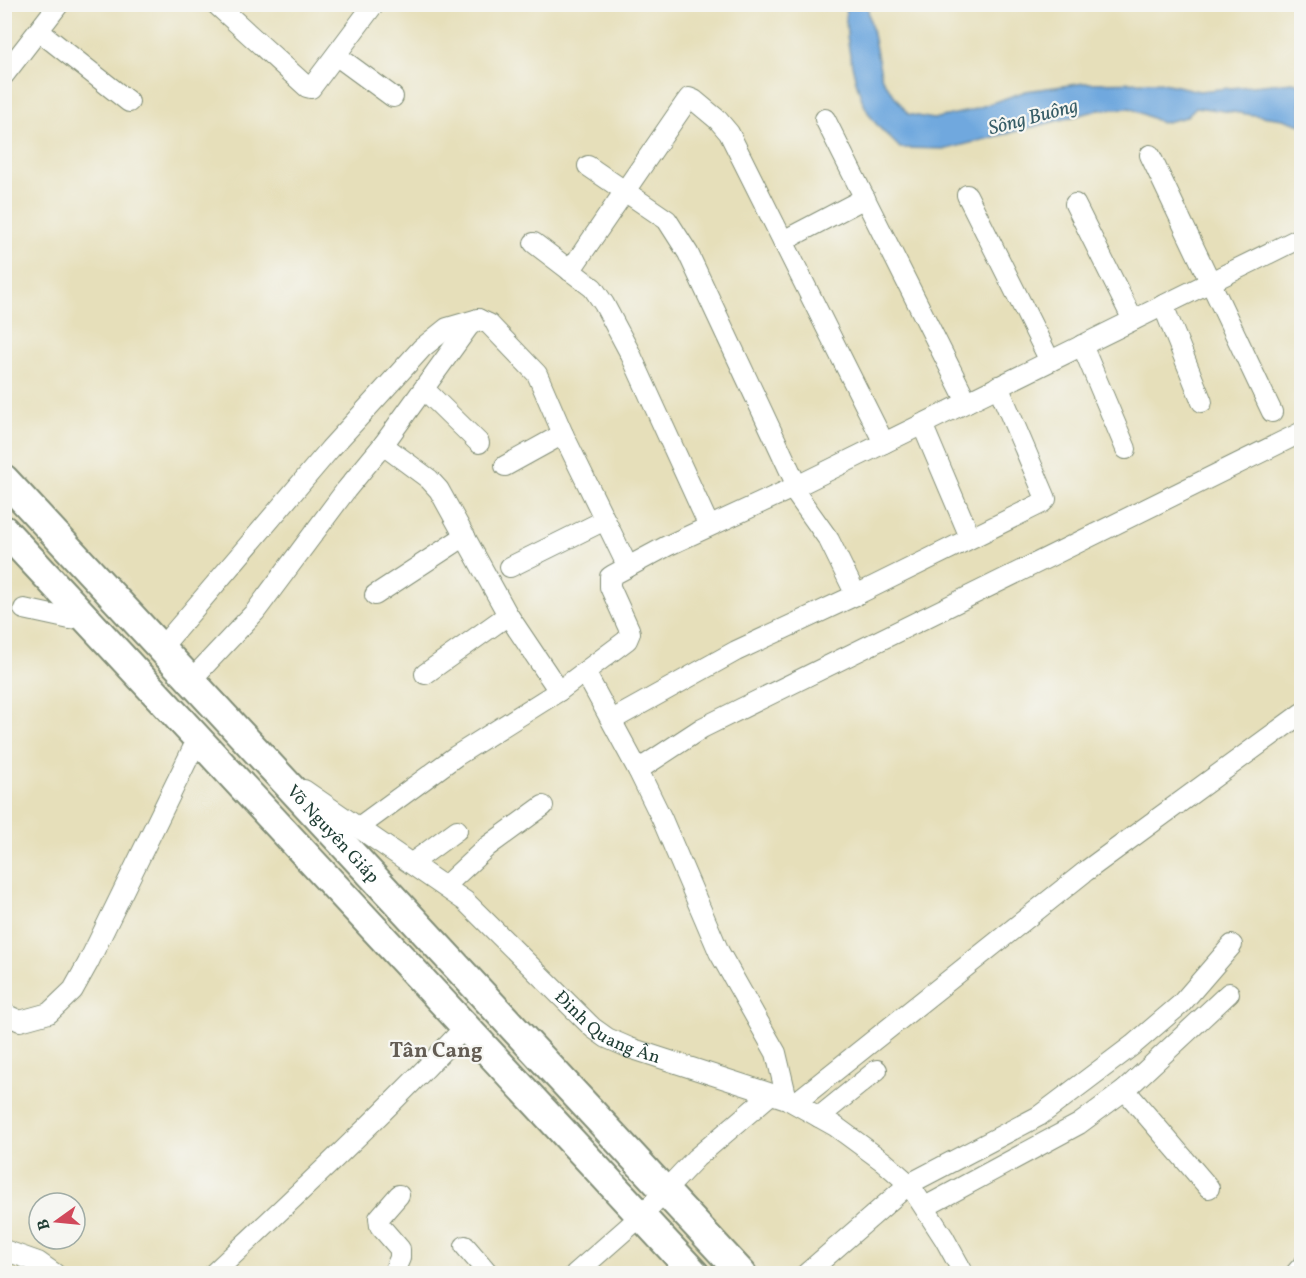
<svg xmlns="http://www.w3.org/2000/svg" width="1306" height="1278" font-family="Vollkorn,serif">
	<rect width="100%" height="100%" fill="#f6f6f2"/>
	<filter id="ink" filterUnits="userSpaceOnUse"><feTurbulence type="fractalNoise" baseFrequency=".0167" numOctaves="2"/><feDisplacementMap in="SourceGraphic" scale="12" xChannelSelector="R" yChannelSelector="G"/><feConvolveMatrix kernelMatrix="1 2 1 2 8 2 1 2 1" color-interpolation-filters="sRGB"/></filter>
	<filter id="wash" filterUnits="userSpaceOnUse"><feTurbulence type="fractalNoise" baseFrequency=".008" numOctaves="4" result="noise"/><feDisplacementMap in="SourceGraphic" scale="24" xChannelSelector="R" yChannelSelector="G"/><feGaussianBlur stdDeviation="1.35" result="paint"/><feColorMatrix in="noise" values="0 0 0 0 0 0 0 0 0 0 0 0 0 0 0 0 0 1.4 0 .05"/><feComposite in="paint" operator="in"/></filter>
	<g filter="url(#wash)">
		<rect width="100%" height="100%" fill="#e6dfba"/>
		<!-- water -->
		<path fill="#6fa8de" stroke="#477289" stroke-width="1.5" d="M846 5H867L882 79 908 114 933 119 969 111 1026 91 1084 83 1159 82 1199 91 1293 82 1301 85V125L1283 119 1196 107 1186 117 1162 123 1130 108 1099 110 947 149 900 148C892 139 881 131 874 121 855 98 844 34 846 5Z"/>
	</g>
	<g filter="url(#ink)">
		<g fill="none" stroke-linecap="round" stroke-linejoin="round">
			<!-- minor casing -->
			<g stroke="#828e77" stroke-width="22">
				<g id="minor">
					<path d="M216 4 307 87 311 88 374 4"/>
					<path d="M39 31 129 102"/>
					<path d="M337 56 393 97"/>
					<path d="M4 75 59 4"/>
					<path d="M825 119 967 402"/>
					<path d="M1150 155 1272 412"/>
					<path d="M588 166 667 220 688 253 797 486"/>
					<path d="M967 195 1050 361"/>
					<path d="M1075 204 1133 320"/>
					<path d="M783 241 865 198"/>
					<path d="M534 243 593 288 604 304 630 353 709 526"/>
					<path d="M570 271 686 102 689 98 694 100 718 120 729 133 884 443"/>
					<path d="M1163 305 1202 402"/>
					<path d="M1082 345 1126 449"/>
					<path d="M424 389 479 443"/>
					<path d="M922 424 970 537"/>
					<path d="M383 445 429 479 439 490 508 615 559 691"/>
					<path d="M505 466 563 434"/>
					<path d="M792 488 829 540 856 595"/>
					<path d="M510 567 605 520"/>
					<path d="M375 595 465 536"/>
					<path d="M24 609 70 619 80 611"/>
					<path d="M161 648 330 449 422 348 447 328 478 319"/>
					<path d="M585 672 638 770 662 819 719 952 776 1053 787 1099"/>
					<path d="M425 674 508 615"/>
					<path d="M191 680 255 612 346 490 383 445 469 326 478 319 489 324 537 374 563 434 628 567"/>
					<path d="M612 720 736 651 856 595 1042 503 1046 499 1044 494 998 386"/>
					<path d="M638 770 702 728 1302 432"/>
					<path id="s1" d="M304 790 465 901 593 1028 607 1038 630 1048 787 1099 835 1126 884 1162 909 1184 944 1238 964 1274"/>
					<path d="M359 827 456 756 559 691 627 640 630 633 629 629 610 587V577L613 575 667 546 797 486 1302 237"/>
					<path d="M412 863 457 830"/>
					<path d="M445 886 488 846 543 806"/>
					<path d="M5 1014 20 1021 49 1013 73 990 88 963 198 738"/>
					<path d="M1125 1090 1209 1188"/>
					<path d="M795 1103 1086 871 1302 713"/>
					<path d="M819 1117 877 1070"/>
					<path d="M925 1207 1079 1124 1125 1090 1229 993"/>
					<path d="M465 1246 489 1274"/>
					<path d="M4 1250 38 1262 55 1274"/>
					<path d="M213 1274C299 1193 385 1113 465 1027"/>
					<path d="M393 1274 400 1258V1249L380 1226 379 1218 399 1195"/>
					<path d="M575 1274 641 1216 696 1158 771 1094"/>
					<path d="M806 1274 909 1184 1039 1116 1133 1045 1181 1004 1232 945"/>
					<path d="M1295 1274 1302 1266"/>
				</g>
			</g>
			<!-- highway casing -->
			<g stroke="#828e77" stroke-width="32">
				<g id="highway">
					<path id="s2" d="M4 479 742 1274"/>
					<path d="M4 530 695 1274"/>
				</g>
			</g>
			<!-- minor -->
			<use href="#minor" stroke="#fff" stroke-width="20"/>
			<!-- highway -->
			<use href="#highway" stroke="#fff" stroke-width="28"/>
		</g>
	</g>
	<g text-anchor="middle" stroke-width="4.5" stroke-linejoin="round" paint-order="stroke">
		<!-- street labels -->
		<g font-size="18" fill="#1f3d34" stroke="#f6f6f2">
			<text dy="6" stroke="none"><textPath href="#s2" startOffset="484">Võ Nguyên Giáp</textPath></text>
			<text dy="6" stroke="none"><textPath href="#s1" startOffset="388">Đinh Quang Ân</textPath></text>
		</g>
		<!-- water labels -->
		<g font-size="20" font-style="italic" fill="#375d67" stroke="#f6f6f2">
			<text transform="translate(1033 116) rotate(-15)" y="7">Sông Buông</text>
		</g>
		<!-- quarter labels -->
		<g font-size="21" font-weight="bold" fill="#645d54" stroke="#f6f6f2">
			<text x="436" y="1057">Tân Cang</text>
		</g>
	</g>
	<!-- margin -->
	<rect width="1306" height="1278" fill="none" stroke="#f6f6f2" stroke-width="24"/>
	<!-- north arrow -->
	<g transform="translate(57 1221) rotate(255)"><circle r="28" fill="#f6f6f2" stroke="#a0aca6" stroke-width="1.5"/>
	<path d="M0-4.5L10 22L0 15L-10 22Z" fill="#d1495b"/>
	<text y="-9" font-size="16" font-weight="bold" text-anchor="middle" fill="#1f3d34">B</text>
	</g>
</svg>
